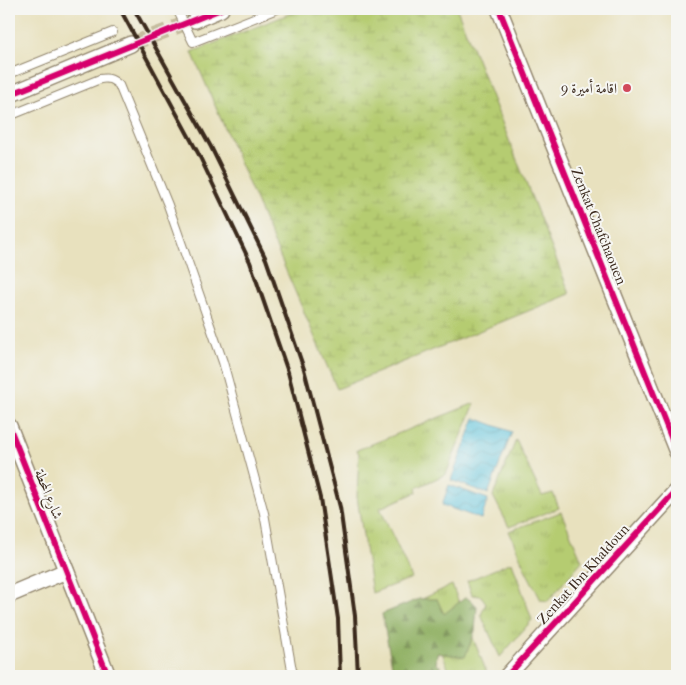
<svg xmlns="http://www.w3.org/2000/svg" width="686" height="685" font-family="'IM FELL French Canon',Amiri,serif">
	<defs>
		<pattern id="grass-tufts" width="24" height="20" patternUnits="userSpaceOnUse" patternTransform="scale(1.25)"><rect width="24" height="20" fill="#b5cc71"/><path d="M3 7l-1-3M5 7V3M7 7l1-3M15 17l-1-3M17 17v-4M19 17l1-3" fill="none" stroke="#9daf61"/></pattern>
		<pattern id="forest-firs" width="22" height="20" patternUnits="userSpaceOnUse" patternTransform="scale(1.25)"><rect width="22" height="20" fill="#90b063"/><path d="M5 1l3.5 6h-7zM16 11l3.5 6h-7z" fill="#778f51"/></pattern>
		<pattern id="wetland-marsh" width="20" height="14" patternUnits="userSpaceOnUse" patternTransform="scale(1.25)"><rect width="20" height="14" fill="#b5cc71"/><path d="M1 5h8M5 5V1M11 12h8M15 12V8" fill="none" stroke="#9daf61"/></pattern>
		<pattern id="water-waves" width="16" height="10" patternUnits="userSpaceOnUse" patternTransform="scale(1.25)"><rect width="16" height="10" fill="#5ec3db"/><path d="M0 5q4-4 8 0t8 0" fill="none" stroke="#4f9fb1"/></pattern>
	</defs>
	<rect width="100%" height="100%" fill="#f6f6f2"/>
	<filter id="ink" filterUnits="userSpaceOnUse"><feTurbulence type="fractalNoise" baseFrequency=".02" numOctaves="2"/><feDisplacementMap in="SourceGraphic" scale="10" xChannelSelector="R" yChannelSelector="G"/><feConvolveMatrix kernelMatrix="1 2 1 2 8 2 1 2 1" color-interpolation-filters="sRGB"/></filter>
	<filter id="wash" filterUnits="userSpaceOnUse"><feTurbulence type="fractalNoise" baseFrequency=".0096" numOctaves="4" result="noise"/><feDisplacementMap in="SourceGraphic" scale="20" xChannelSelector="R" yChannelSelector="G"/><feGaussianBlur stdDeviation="1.12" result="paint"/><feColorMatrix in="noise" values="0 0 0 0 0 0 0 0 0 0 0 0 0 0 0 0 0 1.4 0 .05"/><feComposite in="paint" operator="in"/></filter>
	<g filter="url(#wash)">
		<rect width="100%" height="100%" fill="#e8e1be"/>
		<!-- grass -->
		<g fill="url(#grass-tufts)" stroke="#787b48">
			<path d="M475 403 446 474 416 488 417 492 380 508 412 578 372 593 357 497 359 454 357 450Z"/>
			<path d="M516 440 542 496 553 493 559 508 509 527 493 496Z"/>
			<path d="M561 512 582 561 548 601 541 600 526 571 509 531Z"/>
			<path d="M512 562 532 620 500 657 481 615 486 603 481 596 472 595 467 581Z"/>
			<path d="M452 585 487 673 485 676H451L422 599Z"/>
		</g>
		<!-- forest -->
		<path fill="url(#forest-firs)" stroke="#666d40" d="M466 597 477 606 475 631 465 657 437 653 436 664 441 667 435 676H394L382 614 419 599H437L444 614Z"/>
		<!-- wetland -->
		<path fill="url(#wetland-marsh)" stroke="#787b48" d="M302 9H457L570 294 337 389 192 52Z"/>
		<!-- water -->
		<g fill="url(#water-waves)" stroke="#4c767c">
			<path d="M475 418 512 432 488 494 451 480Z"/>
			<path d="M449 485 488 499 481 519 442 505Z"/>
		</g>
	</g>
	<g filter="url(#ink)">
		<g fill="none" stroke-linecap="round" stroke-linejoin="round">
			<!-- minor-tunnel -->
			<path stroke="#c5bc9e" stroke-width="15" stroke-dasharray="15 8" stroke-linecap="butt" d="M131 44 195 20"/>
			<!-- service casing -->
			<g stroke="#92866e" stroke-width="10">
				<g id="service">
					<path d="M177 9 193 42 277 9"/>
					<path d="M9 74 113 32"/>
					<path d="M9 116 100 79C109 77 113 80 119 85L168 205 223 362 264 513 293 676"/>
				</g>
			</g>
			<!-- minor casing -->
			<g stroke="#92866e" stroke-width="18">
				<g id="minor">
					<path d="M499 9 677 452"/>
					<path d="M195 20 221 9"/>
					<path d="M9 95 131 44"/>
					<path d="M9 426 108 676"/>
					<path d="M9 595 66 571"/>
					<path d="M507 676 677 490"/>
				</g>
			</g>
			<!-- service -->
			<use href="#service" stroke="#fff" stroke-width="8"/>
			<!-- minor -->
			<use href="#minor" stroke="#fff" stroke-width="15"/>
			<!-- rail -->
			<g stroke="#3b2a1e" stroke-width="4">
				<path d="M120 9 198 153 250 262 288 372 320 498 338 619 340 676"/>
				<path d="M134 9 211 147 266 259 304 369 340 507 355 616 358 676"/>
			</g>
			<!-- cycleway casing -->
			<g stroke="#f6f6f2" stroke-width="9">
				<g id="cycleway">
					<path d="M499 9 677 452"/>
					<path d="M9 95 221 9"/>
					<path d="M9 426 108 676"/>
					<path d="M507 676 677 490"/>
				</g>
			</g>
			<!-- cycleway -->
			<use href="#cycleway" stroke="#d6006c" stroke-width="6"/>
		</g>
	</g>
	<!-- markers -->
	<circle fill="#d1495b" stroke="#f6f6f2" stroke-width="2" cx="627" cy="88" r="5"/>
	<g text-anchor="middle" stroke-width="4" stroke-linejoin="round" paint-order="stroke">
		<!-- poi labels -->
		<g font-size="14" fill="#3b2a1e" stroke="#f6f6f2" text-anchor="end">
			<text x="617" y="93">اقامة أميرة 9</text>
		</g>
		<!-- street labels -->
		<g font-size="14" fill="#3b2a1e" stroke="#f6f6f2">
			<text transform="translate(599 226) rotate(68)" y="5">Zenkat Chafchaouen</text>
			<text transform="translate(49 494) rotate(68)" y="5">شارع المحطة</text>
			<text transform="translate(583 574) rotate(-48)" y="5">Zenkat Ibn Khaldoun</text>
		</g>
	</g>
	<!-- margin -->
	<rect width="686" height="685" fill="none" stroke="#f6f6f2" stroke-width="30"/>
</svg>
